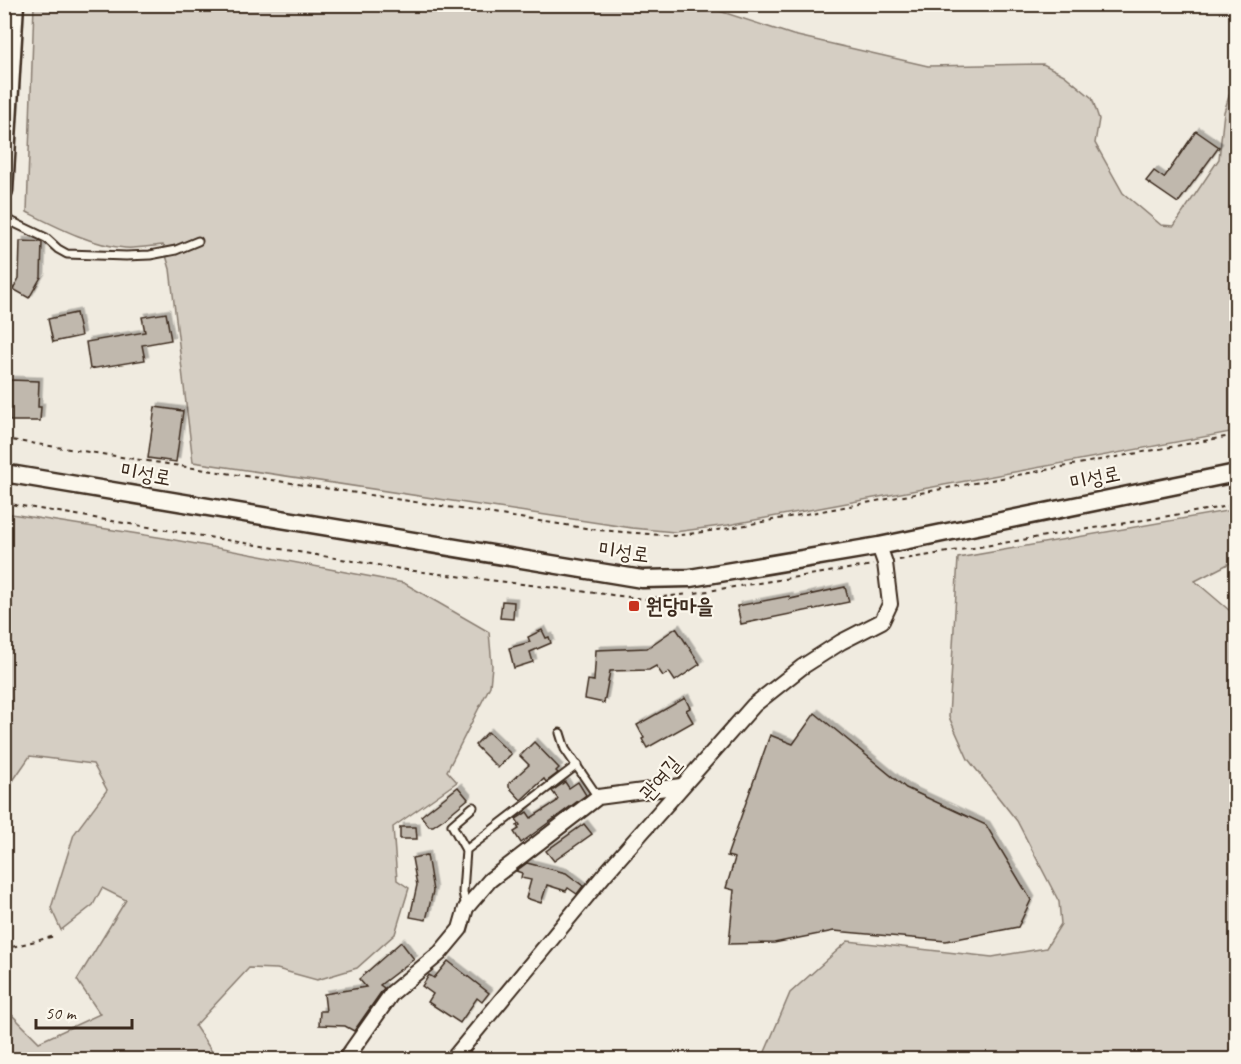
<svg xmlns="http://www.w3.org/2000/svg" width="1241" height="1064" font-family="Caveat,'Poor Story',sans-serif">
	<defs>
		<filter id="shadow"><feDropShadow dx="3.5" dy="-3.5" stdDeviation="0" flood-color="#0004"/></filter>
	</defs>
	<rect width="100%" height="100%" fill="#f0ebe0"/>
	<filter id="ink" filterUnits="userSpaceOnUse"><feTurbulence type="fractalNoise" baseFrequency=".0167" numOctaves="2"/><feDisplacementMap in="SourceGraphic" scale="12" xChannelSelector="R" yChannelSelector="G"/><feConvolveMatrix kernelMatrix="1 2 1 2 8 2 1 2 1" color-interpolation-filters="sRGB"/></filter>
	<g filter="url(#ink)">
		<!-- green -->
		<g fill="#d5cec3" stroke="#887c70" stroke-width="1.5">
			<path d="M34 5H701L793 35 928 66 1043 64 1064 75 1092 98 1099 119 1095 143 1123 193 1161 225 1174 226 1219 159 1224 112 1230 93 1236 85V431L728 525 675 532 632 528 193 462 170 269 163 245C151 246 137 249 125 248 91 245 57 227 27 212Z"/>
			<path d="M1232 510 1236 519V560L1195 581 1236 616V1059H762L790 993 848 941 992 957 1046 948 1061 924 1059 902 1017 821 968 759 949 717 958 558Z"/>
			<path d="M5 513 164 538 404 583 489 632 492 666 490 686 447 771 457 782 393 827 397 880 409 888 395 934 357 968 317 980 277 969 249 968 195 1026 217 1059H5V1008L39 1042 100 1014 77 980 126 900 102 888 93 905 61 930 51 908 74 834 107 790 93 764 30 756 10 785 5 783Z"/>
		</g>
		<!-- building -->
		<g fill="#c0b8ad" stroke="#3b2a1e" stroke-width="1.5" filter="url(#shadow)">
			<path d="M1196 131 1219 147 1178 203 1146 181 1154 171 1164 178Z"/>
			<path d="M20 241 42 242 41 277 29 298 13 289 19 278Z"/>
			<path d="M76 313 81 336 53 342 48 319Z"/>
			<path d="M166 313 171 340 142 345 145 360 90 369 86 342 145 332 142 317Z"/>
			<path d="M10 380 39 381 38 407H41L40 421H10Z"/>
			<path d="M155 407 183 411 176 462 148 458Z"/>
			<path d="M845 587 849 602 741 624 737 606 789 596 790 599Z"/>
			<path d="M502 601 514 602 513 619 500 618Z"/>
			<path d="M676 628 700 664 675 681 669 672 663 676 656 666 649 670 610 671 604 703 585 699 588 680 594 681 596 650 647 648Z"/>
			<path d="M542 630 546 638 549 637 551 643 530 652 533 662 514 668 509 648 530 642 528 637Z"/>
			<path d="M685 698 690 708 686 710 693 722 647 748 642 739 644 738 637 725Z"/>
			<path d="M815 713 906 788 986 825 1031 900 1018 927 946 941 834 931 774 943 729 944 734 890 726 888 735 858 727 856 770 735 793 744Z"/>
			<path d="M488 732 511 754 498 768 475 745Z"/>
			<path d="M534 742 559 768 556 771 558 773 546 782 544 779 521 800 509 787V783L529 765 520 756Z"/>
			<path d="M565 782 569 788 578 782 586 795 521 843 514 832 519 829 517 826 520 825 516 819 527 812 531 818 556 802 558 799 552 791Z"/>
			<path d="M458 787 468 799 445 818 433 826H429L421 816Z"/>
			<path d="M584 824 592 834 554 861 546 851Z"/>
			<path d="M400 827H416L417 839H400Z"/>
			<path d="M427 855 433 891 426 920 410 917 417 885 412 858Z"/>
			<path d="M527 863 566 873 583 886 577 894 568 888 566 891 547 885 541 903 526 898 531 880 521 878 522 873 516 871Z"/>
			<path d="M401 942 414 959 380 985 384 988 354 1031 345 1026 319 1025 320 1011H326L324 994 366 987 359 979Z"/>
			<path d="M448 961 489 993 482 1002 477 998 460 1023 428 1002 433 994 422 986 429 975 434 978Z"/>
		</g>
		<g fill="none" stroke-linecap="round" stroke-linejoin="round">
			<!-- service casing -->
			<g stroke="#3b2a1e" stroke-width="11">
				<g id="service">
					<path d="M4 218 46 238 58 249 67 254 126 256 150 255 176 250 198 241"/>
					<path d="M560 733 565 749 598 797"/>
					<path d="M466 850 452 825 473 807"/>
					<path d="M466 908 463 892 466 850 577 765"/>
				</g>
			</g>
			<!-- minor casing -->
			<g stroke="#3b2a1e" stroke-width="18">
				<g id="minor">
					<path d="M345 1060 392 993 440 953 460 929 466 908 490 880 598 797 681 786"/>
					<path d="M452 1060 605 874 754 705 802 667 841 642 882 621 890 604 885 563 879 546"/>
				</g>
			</g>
			<!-- tertiary casing -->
			<g stroke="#3b2a1e" stroke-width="21">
				<g id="tertiary">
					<path d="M4 191 15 4"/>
					<path d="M4 473 642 579 690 578 879 546 1236 473"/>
				</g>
			</g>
			<!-- path -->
			<g stroke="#3b2a1e" stroke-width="2" stroke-dasharray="4.5 4.5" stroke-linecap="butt">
				<path d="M4 439 598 530 674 536 724 529 1236 435"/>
				<path d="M4 503 407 570 645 599 689 594"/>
				<path d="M899 560 1236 505"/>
				<path d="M695 593 873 565"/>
				<path d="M4 949 55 936"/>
			</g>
			<!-- service -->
			<use href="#service" stroke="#fbf7ec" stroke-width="7"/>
			<!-- minor -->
			<use href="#minor" stroke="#fbf7ec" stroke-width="14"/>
			<!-- tertiary -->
			<use href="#tertiary" stroke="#fbf7ec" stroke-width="16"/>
		</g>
	</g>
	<!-- markers -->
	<rect fill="#c8321e" stroke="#fbf7ec" stroke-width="2" x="628" y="600" width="12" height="12" rx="3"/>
	<g text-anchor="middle" stroke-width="4.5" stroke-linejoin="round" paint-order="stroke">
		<!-- street labels -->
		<g font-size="21" fill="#3b2a1e" stroke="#fbf7ec">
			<text transform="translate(146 474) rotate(10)" y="7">미성로</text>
			<text transform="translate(1095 478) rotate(-12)" y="7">미성로</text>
			<text transform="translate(624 552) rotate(7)" y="7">미성로</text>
			<text transform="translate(660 778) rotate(-49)" y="7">관여길</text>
		</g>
		<!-- poi labels -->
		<g font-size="21" font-weight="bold" fill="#3b2a1e" stroke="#fbf7ec" text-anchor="start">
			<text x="646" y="613">원당마을</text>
		</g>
	</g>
	<!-- margin -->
	<rect width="1241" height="1064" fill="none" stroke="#fbf7ec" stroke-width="24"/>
	<rect x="12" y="12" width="1217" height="1040" fill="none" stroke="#3b2a1e" stroke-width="2" filter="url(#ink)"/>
	<!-- scale -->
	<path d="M36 1019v9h96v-9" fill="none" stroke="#3b2a1e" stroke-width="3"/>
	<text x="45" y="1019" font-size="18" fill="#3b2a1e" stroke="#fbf7ec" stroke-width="4.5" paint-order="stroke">50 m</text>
</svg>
